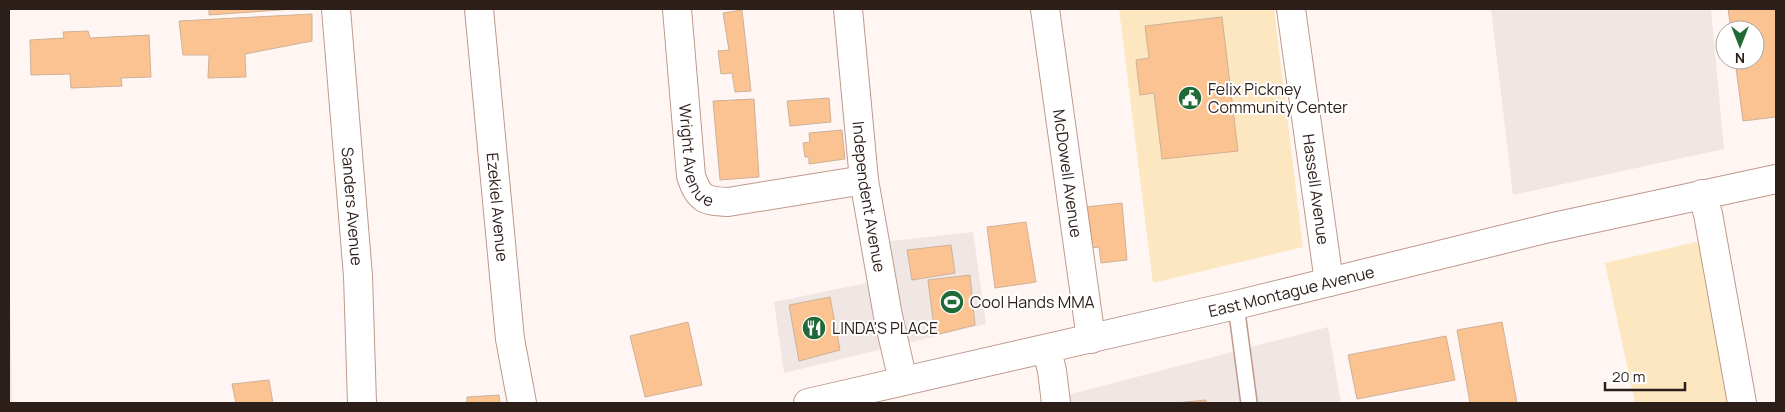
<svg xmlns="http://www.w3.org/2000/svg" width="1785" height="412" font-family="Manrope,sans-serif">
	<rect width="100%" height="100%" fill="#fff6f3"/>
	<!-- built -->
	<g fill="#f0e6e3">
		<path d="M1491 9H1711L1724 149 1513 195Z"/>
		<path d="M9 231 12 403H9Z"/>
		<path d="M973 232 986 324 784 373 774 302 881 280 874 243Z"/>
		<path d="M1328 327 1341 403H1056V398Z"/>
	</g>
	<!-- green -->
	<g fill="#fce7c0">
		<path d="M1119 9H1274L1303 247 1153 283Z"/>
		<path d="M1696 242 1703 248 1735 403H1635L1605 263Z"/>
	</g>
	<!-- building -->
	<g fill="#fcc392" stroke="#ceb198">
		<path d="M209 9H294L209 15Z"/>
		<path d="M1728 9H1776V117L1743 121 1735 60H1755V30H1731Z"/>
		<path d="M742 10 751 91 735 92 732 73 721 74 718 51 729 50 723 13Z"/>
		<path d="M312 14V41L245 54 246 77 208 78 209 55H183L179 21Z"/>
		<path d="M1222 17 1238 151 1162 159 1154 93 1140 95 1136 60 1149 58 1145 26Z"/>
		<path d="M88 31 90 38 149 35 151 77 121 78 122 86 71 88 70 74 31 75 30 40 64 38 63 32Z"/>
		<path d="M829 98 831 122 790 126 787 101Z"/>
		<path d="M754 99 759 177 720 180 713 101Z"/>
		<path d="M842 130 845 159 809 164V157H805L803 143 810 142 809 133Z"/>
		<path d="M1122 203 1127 260 1101 263 1099 247 1090 248 1085 207Z"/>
		<path d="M1026 222 1036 282 995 288 987 227Z"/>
		<path d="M951 245 955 273 912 280 907 250Z"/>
		<path d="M970 275 975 325 935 335 928 280Z"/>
		<path d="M830 297 840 350 799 361 789 305Z"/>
		<path d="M688 322 702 385 645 397 630 336Z"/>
		<path d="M1502 322 1517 403H1470L1457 330Z"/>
		<path d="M1446 336 1455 380 1357 399 1348 355Z"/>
		<path d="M269 380 273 403H236L232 384Z"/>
		<path d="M499 395 500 403H467V397Z"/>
		<path d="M1206 400V403H1176Z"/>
	</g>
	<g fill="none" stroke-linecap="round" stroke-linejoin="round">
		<!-- lane casing -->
		<g stroke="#be998c" stroke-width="18">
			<path id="lane" d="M1236 305 1249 403"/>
		</g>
		<!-- street casing -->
		<g stroke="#be998c" stroke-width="30">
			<g id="street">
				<path id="s1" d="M336 9 358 276 362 403"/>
				<path id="s2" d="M479 9 510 339 522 403"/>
				<path id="s3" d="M677 9 691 176C699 199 704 201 728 202L864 180"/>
				<path id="s4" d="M848 9 864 180 888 316 903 381"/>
				<path id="s5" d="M1045 9 1091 339"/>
				<path id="s6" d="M1291 9 1329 282"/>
				<path d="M1702 194 1708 214 1742 403"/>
				<path d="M1047 350 1052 371 1056 403"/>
			</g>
		</g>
		<!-- secondary casing -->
		<g stroke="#be998c" stroke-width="30">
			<g id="secondary">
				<path id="s7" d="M808 403 1236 305 1549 228 1776 179"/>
			</g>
		</g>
		<!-- lane -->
		<use href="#lane" stroke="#fff" stroke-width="15"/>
		<!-- street -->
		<use href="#street" stroke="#fff" stroke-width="28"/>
		<!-- secondary -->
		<use href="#secondary" stroke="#fff" stroke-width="28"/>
	</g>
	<!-- icons -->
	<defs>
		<g id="civic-disc" transform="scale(1.25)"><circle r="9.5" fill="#206a38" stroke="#fff"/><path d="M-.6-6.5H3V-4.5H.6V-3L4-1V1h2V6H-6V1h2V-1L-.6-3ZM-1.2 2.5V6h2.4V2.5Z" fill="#fff"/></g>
		<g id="stadium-disc" transform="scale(1.25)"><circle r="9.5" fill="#206a38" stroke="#fff"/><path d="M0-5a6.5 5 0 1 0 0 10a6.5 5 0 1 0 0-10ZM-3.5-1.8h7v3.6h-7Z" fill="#fff"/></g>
		<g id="restaurant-disc" transform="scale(1.25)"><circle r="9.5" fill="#206a38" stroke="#fff"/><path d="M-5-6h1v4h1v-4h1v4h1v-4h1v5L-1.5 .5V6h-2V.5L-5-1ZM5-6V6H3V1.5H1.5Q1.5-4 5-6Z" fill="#fff"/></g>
	</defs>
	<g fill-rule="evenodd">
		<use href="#civic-disc" x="1190" y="98"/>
		<use href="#stadium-disc" x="952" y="302"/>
		<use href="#restaurant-disc" x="814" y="328"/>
	</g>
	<g text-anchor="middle" stroke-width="4" stroke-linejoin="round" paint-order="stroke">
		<!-- poi labels -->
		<g font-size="16" fill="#2c1e19" stroke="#fff" text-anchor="start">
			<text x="1208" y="95">Felix Pickney<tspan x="1208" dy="18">Community Center</tspan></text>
			<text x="970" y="308">Cool Hands MMA</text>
			<text x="832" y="334">LINDA'S PLACE</text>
		</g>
		<!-- street labels -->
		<g font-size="16" fill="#2c1e19" stroke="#fff">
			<text dy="6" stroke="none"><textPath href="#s3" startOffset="149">Wright Avenue</textPath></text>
			<text dy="6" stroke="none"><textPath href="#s5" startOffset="166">McDowell Avenue</textPath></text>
			<text dy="6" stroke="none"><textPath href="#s6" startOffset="182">Hassell Avenue</textPath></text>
			<text dy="6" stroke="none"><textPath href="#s4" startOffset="189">Independent Avenue</textPath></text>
			<text dy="6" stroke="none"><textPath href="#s1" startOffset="198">Sanders Avenue</textPath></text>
			<text dy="6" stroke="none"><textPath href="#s2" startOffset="199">Ezekiel Avenue</textPath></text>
			<text dy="6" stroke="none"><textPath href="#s7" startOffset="496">East Montague Avenue</textPath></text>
		</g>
	</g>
	<!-- border -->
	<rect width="1785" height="412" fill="none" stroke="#2c1e19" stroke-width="20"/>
	<!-- north arrow -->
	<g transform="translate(1740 45) rotate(180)"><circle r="24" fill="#ffffff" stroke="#aba5a3"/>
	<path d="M0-4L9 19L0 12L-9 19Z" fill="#206a38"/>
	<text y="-8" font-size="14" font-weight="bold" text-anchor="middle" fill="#2c1e19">N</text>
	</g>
	<!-- scale -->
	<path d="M1605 382v8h80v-8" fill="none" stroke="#2c1e19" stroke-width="2.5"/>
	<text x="1612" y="382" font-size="15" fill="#2c1e19" stroke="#ffffff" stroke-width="4" paint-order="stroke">20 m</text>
</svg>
